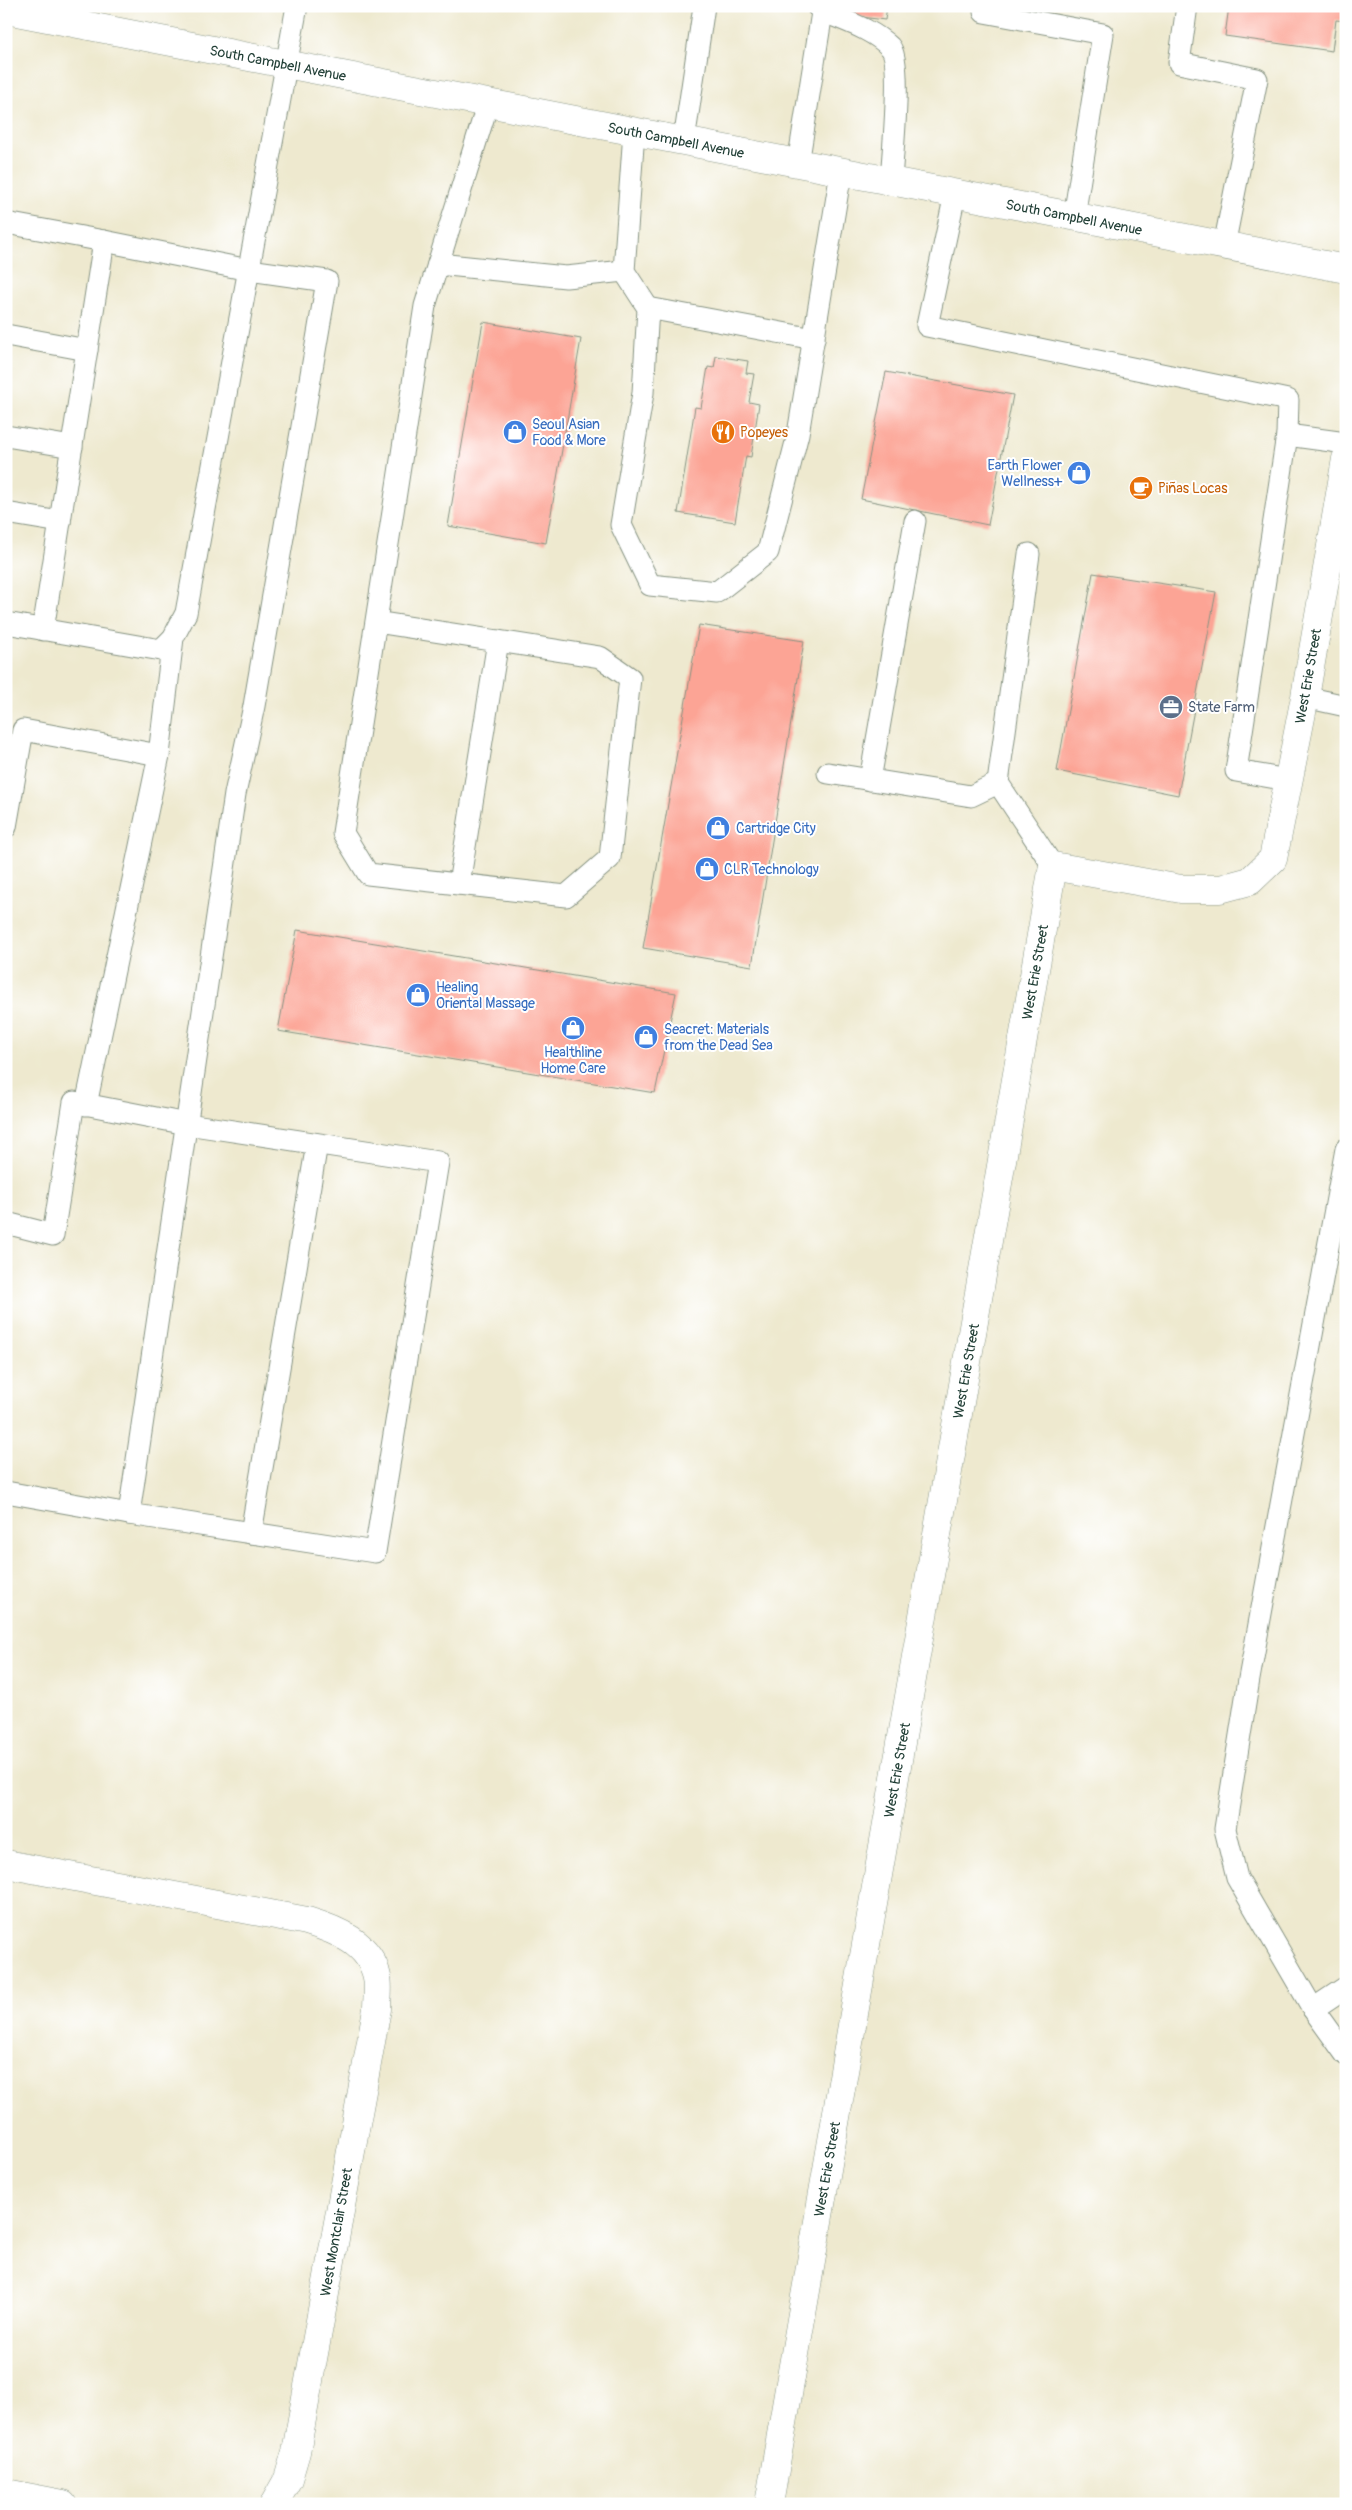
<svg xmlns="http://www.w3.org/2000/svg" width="1352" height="2510" font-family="Pangolin,sans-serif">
	<rect width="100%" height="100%" fill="#fff"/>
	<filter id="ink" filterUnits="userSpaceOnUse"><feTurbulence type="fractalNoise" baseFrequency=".02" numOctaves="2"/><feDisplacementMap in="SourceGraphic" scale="10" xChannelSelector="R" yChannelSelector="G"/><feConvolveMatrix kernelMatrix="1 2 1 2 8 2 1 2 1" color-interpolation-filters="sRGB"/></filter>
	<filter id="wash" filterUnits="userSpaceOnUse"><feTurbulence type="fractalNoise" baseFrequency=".0096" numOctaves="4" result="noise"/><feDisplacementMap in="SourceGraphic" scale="20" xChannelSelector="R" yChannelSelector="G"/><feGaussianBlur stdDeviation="1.12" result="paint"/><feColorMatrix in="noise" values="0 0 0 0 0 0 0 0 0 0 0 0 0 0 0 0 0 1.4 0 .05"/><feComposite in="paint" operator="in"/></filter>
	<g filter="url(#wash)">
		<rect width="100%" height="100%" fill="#eee9cf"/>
		<g id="blocks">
			<!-- building -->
			<g fill="#fca495">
				<path d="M847 6H887L885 20 845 15Z"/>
				<path d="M1229 6H1346V21L1336 20 1332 51 1225 36Z"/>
				<path d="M483 322 581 339 546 543 448 526Z"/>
				<path d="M716 356 748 361 746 373 754 374 749 402 759 404 751 457 746 456 735 522 678 513 695 407 701 408 708 367 714 368Z"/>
				<path d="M886 372 1013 395 988 525 861 499Z"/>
				<path d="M1093 573 1216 592 1178 795 1057 771Z"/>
				<path d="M699 625 804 641 752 966 643 948Z"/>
				<path d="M297 930 676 993 655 1093 278 1031Z"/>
			</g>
		</g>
	</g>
	<g filter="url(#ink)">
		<use href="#blocks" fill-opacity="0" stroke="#869382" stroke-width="1"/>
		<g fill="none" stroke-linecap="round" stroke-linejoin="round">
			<!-- lane casing -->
			<g stroke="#869382" stroke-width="23">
				<g id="lane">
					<path d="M817 6 822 11C845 21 872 29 890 47 903 61 892 158 891 181"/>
					<path d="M1187 6 1179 63 1257 79 1224 246"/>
					<path d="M984 12 1103 34 1074 217"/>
					<path d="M634 132 624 271 648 308 643 393 621 525 650 585 717 592 768 552 798 434 841 172"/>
					<path d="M684 141 704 6"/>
					<path d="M798 164 823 6"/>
					<path d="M955 194 927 326 1288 400 1287 435 1236 771 1288 780"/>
					<path d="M6 223 104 241 43 630"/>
					<path d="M438 264 566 277 624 271"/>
					<path d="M648 308 814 339"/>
					<path d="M6 335 87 350"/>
					<path d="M1287 435 1346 443"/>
					<path d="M6 436 72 447"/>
					<path d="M6 513 60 522"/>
					<path d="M376 622 600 657 630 678 610 858 566 896 368 874 343 833 425 306 488 103"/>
					<path d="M6 623 161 650 173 638 186 613 297 6"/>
					<path d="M1305 697 1346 706"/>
					<path d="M828 773 971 796 998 783 1053 866"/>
					<path d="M870 780 915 521"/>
					<path d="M998 783 1029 554"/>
					<path d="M6 827 23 730 159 755"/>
					<path d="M459 884 498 641"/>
					<path d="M86 1105 159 755 173 638"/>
					<path d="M1346 1149 1249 1679 1225 1829 1237 1878 1313 2009 1346 2055"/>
					<path d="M6 1223 53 1235 74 1102 187 1124 438 1162 375 1552 129 1514"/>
					<path d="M6 1492 129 1514 235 794 254 706 327 281 249 270 104 241"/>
					<path d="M251 1533 317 1144"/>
					<path d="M1313 2009 1346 1987"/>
				</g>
			</g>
			<!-- street casing -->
			<g stroke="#869382" stroke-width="29">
				<g id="street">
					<path d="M6 1864 307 1921C337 1930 370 1943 377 1977 379 1987 377 1999 377 2009L296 2452 288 2479 274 2504"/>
					<path d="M6 2493 63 2504"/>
					<path d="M769 2504 1053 866 1181 889H1220L1250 881 1273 859 1305 697 1346 459"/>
				</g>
			</g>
			<!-- primary casing -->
			<g stroke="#869382" stroke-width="29">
				<path id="primary" d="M6 10 1346 269"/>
			</g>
			<!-- lane -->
			<use href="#lane" stroke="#fff" stroke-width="21"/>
			<!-- street -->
			<use href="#street" stroke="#fff" stroke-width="28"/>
			<!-- primary -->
			<use href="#primary" stroke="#fff" stroke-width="28"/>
		</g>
	</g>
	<!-- icons -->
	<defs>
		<g id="shop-disc" transform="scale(1.25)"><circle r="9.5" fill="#3f7fe0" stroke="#fff"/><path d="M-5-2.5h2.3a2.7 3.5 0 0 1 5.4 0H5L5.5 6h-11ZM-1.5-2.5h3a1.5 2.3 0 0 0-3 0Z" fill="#fff"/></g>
		<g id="restaurant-disc" transform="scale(1.25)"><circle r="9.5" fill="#e8710a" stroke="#fff"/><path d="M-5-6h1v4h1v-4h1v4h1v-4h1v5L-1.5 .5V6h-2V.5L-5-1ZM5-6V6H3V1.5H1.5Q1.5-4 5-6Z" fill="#fff"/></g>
		<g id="cafe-disc" transform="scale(1.25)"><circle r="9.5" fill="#e8710a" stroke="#fff"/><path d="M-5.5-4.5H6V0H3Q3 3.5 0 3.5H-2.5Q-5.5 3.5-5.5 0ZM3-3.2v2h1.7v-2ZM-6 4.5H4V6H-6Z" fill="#fff"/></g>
		<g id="office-disc" transform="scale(1.25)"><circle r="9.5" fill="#5c6f8a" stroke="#fff"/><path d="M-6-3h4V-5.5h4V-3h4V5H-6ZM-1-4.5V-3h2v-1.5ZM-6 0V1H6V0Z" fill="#fff"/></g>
	</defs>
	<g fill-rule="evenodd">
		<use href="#shop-disc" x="515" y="432"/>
		<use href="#restaurant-disc" x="723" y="432"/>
		<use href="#shop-disc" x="1079" y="473"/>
		<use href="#cafe-disc" x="1141" y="488"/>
		<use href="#office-disc" x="1171" y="707"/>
		<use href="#shop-disc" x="718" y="828"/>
		<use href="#shop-disc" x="707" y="869"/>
		<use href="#shop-disc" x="418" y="995"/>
		<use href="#shop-disc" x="573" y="1028"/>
		<use href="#shop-disc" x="646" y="1037"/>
	</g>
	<g text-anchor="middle" stroke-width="4" stroke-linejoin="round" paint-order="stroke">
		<!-- street labels -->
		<g font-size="14" fill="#1f3d34" stroke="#fff">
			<text transform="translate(278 63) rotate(11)" y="5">South Campbell Avenue</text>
			<text transform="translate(676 140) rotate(11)" y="5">South Campbell Avenue</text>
			<text transform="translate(1074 217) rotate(11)" y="5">South Campbell Avenue</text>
			<text transform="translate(1308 676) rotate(-80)" y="5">West Erie Street</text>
			<text transform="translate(1035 972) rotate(-80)" y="5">West Erie Street</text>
			<text transform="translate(966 1371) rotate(-80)" y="5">West Erie Street</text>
			<text transform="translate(897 1770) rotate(-80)" y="5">West Erie Street</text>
			<text transform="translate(827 2169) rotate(-80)" y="5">West Erie Street</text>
			<text transform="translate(336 2232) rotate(-80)" y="5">West Montclair Street</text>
		</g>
		<!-- shop labels -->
		<g font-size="14" fill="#366cbe" stroke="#fff" text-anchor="start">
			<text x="532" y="429">Seoul Asian<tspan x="532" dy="16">Food &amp; More</tspan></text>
			<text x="1062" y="470" text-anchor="end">Earth Flower<tspan x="1062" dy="16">Wellness+</tspan></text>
			<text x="736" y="833">Cartridge City</text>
			<text x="724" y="874">CLR Technology</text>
			<text x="436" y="992">Healing<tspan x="436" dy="16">Oriental Massage</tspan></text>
			<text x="664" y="1034">Seacret: Materials<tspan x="664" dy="16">from the Dead Sea</tspan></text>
			<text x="573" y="1057" text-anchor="middle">Healthline<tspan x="573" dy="16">Home Care</tspan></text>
		</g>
		<!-- food labels -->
		<g font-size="14" fill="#c56008" stroke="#fff" text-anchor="start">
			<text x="740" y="437">Popeyes</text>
			<text x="1158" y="493">Piñas Locas</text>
		</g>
		<!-- service labels -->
		<g font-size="14" fill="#4e5e75" stroke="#fff" text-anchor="start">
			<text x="1188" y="712">State Farm</text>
		</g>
	</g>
	<!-- margin -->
	<rect width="1352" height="2510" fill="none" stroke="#fff" stroke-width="25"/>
</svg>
